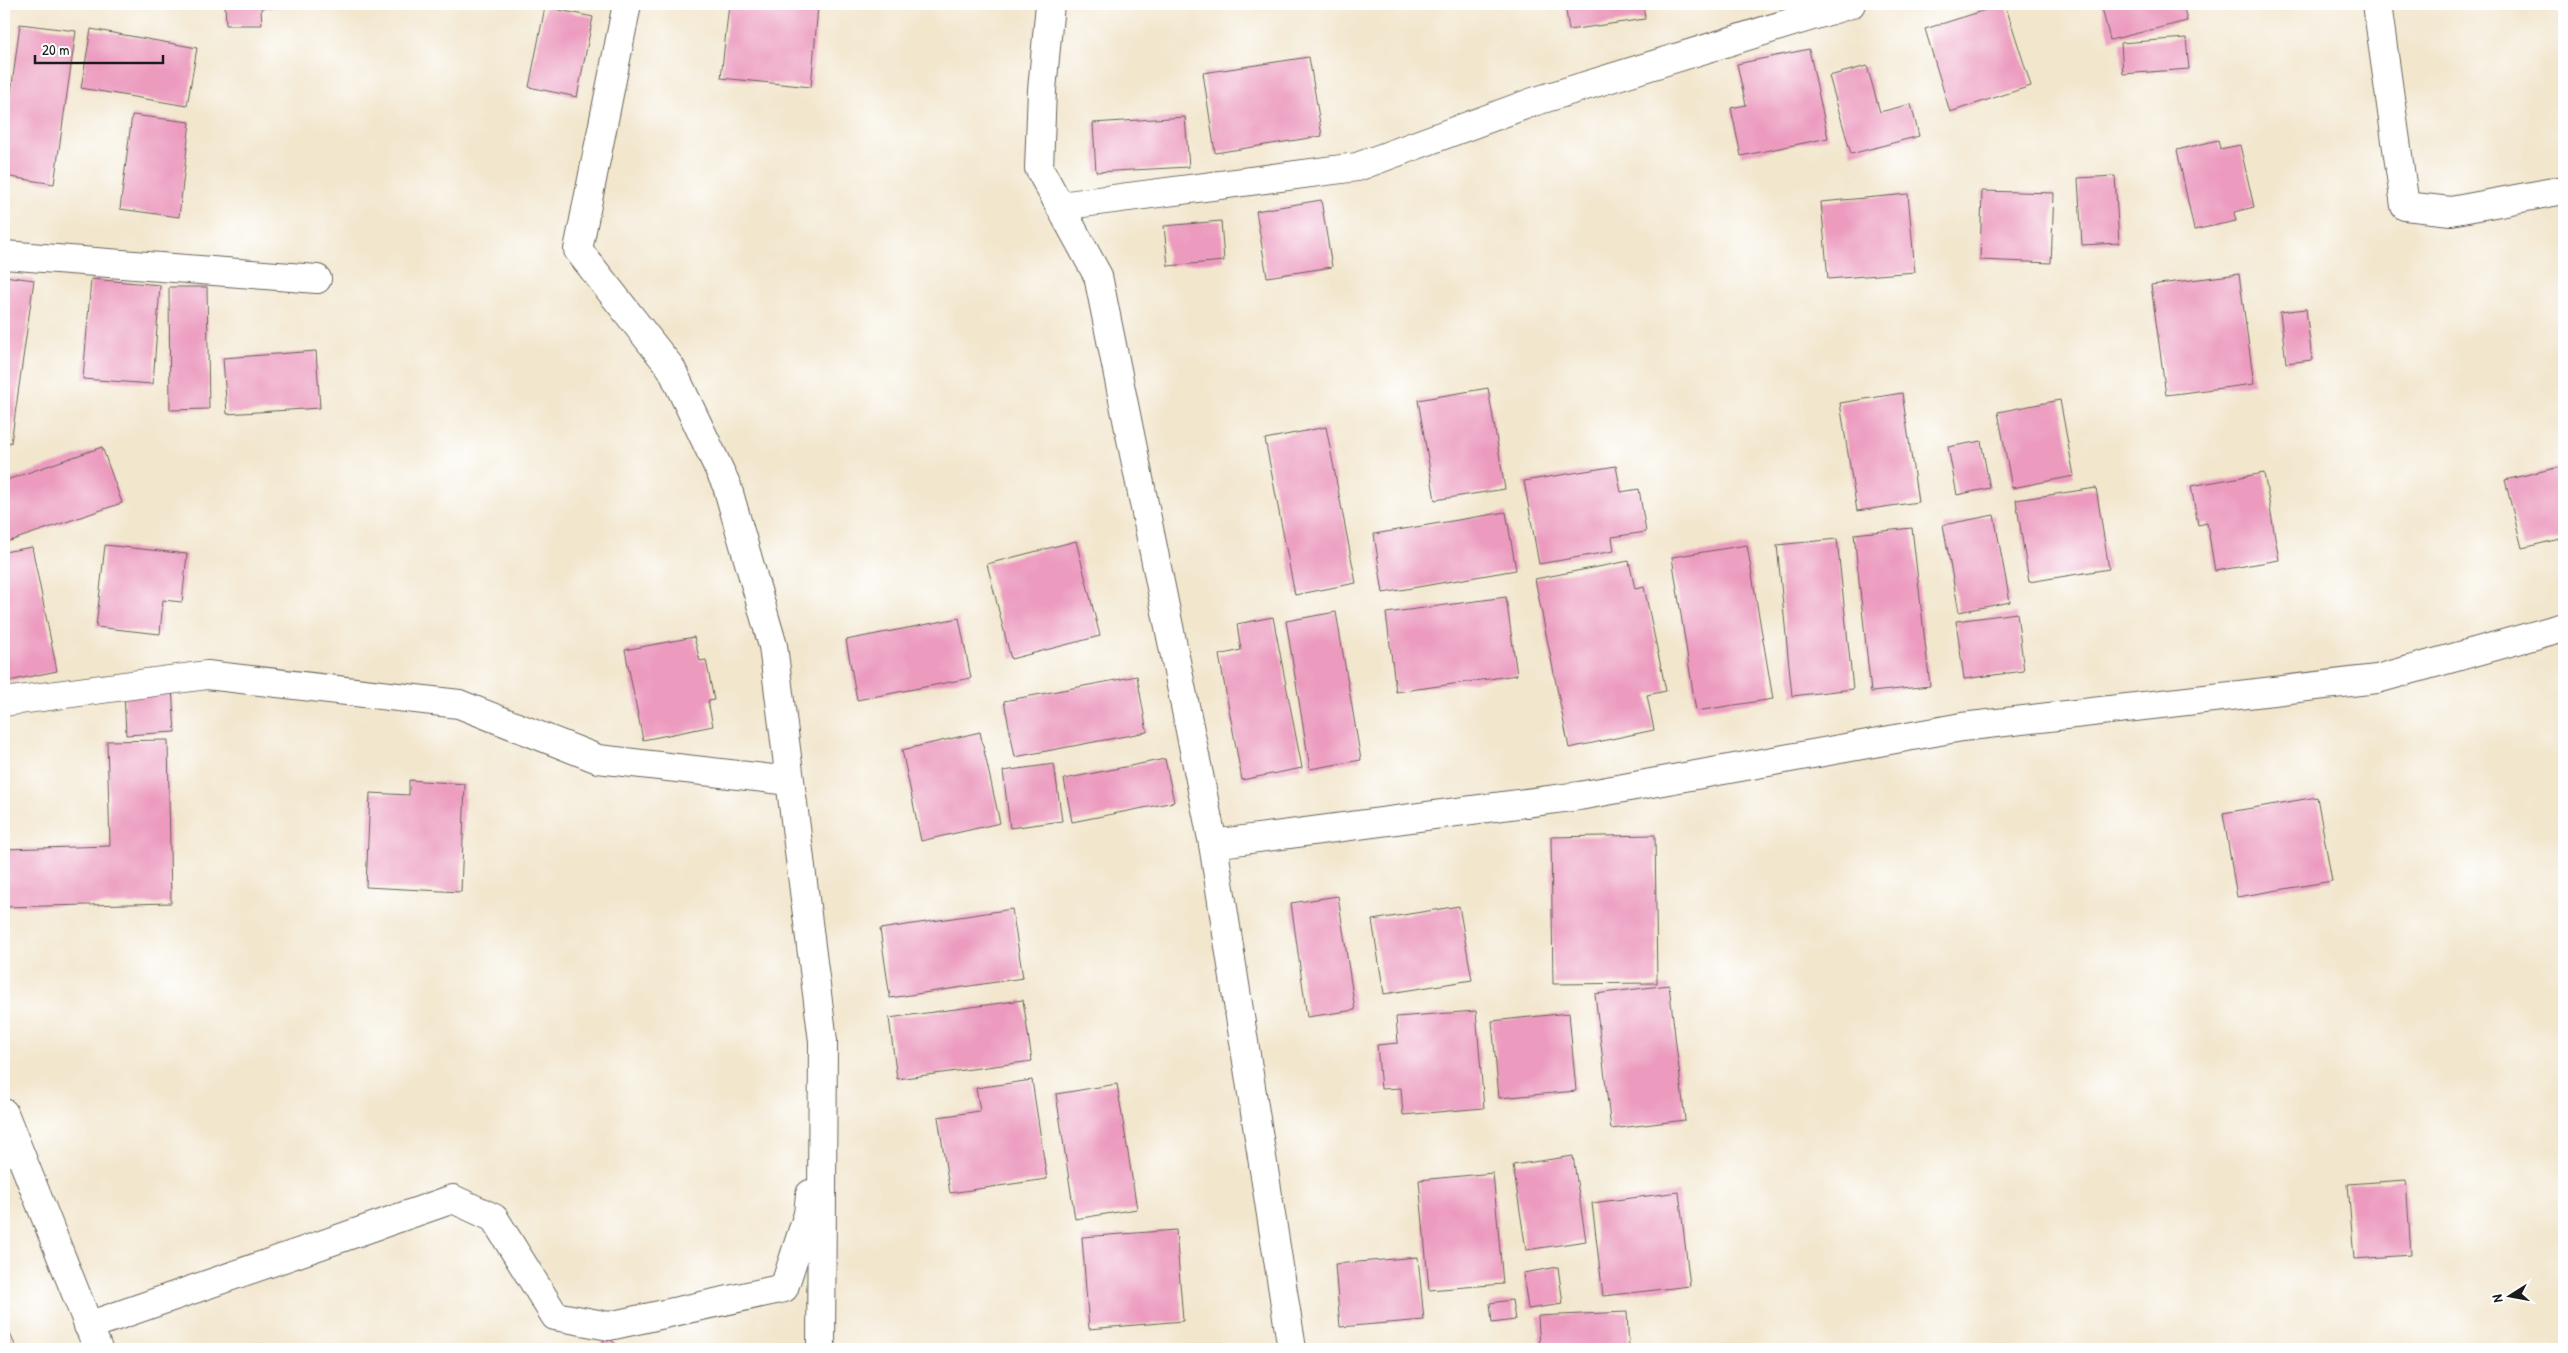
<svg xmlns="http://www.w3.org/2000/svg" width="2568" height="1353" font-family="'Patrick Hand',sans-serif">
	<rect width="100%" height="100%" fill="#fff"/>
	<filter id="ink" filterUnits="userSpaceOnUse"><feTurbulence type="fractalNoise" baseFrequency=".02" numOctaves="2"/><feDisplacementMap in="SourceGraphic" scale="10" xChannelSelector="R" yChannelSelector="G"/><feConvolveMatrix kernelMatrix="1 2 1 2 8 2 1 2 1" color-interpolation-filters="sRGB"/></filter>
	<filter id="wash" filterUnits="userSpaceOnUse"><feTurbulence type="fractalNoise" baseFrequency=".0096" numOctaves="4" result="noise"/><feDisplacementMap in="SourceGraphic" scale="20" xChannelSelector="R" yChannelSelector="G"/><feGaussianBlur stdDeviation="1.12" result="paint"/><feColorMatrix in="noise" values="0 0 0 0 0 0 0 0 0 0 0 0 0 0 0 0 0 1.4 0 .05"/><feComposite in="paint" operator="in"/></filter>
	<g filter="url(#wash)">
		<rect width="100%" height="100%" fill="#f2e6cd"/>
		<g id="blocks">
			<!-- building -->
			<g fill="#ec9bbf">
				<path d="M225 4H292V7L261 8 262 25H226Z"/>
				<path d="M729 4H779L818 7 811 87 721 78Z"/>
				<path d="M1565 4H1643L1645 19 1569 30Z"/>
				<path d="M2005 4 2031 86 1950 112 1925 29Z"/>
				<path d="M2101 4H2183L2187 21 2110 40Z"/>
				<path d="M545 7 593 17 577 97 529 87Z"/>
				<path d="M20 24 76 31 54 184 4 176V146Z"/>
				<path d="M91 29 197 48 187 106 81 88Z"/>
				<path d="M2186 38 2189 69 2123 74 2121 43Z"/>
				<path d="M1809 49 1828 138 1741 156 1731 108 1746 105 1737 64Z"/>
				<path d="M1309 57 1322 136 1215 153 1203 73Z"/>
				<path d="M1867 66 1880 112 1911 104 1919 136 1851 154 1829 76Z"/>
				<path d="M132 115 190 122 179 217 120 209Z"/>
				<path d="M1185 117 1189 167 1096 172 1093 123Z"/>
				<path d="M2218 140 2220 149 2240 145 2254 207 2234 212 2236 221 2194 230 2177 150Z"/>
				<path d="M2115 176 2119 243 2082 245 2078 178Z"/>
				<path d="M1982 191 2054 193 2051 263 1980 260Z"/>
				<path d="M1908 194 1915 272 1828 279 1821 202Z"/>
				<path d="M1321 200 1332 267 1267 277 1256 211Z"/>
				<path d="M1221 221 1224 261 1168 266 1164 226Z"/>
				<path d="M2239 274 2254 384 2166 395 2151 285Z"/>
				<path d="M4 276 34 280 11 443 4 442Z"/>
				<path d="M91 279 160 285 153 384 83 379Z"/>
				<path d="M169 287H207L209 409 170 410Z"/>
				<path d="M2306 309 2312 360 2286 363 2280 312Z"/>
				<path d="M316 351 320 408 227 414 223 358Z"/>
				<path d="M1488 388 1505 489 1435 500 1418 400Z"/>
				<path d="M1902 393 1918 502 1857 511 1840 403Z"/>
				<path d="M2060 400 2074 476 2012 488 1998 412Z"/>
				<path d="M1326 427 1356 583 1295 595 1265 439Z"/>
				<path d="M1981 441 1990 488 1957 495 1948 447Z"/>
				<path d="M102 447 122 503 4 543V481Z"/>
				<path d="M1616 466 1621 492 1639 489 1646 532 1612 537 1614 551 1539 564 1524 481Z"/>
				<path d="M2564 466V538L2522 548 2505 480Z"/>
				<path d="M2264 473 2279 560 2215 571 2207 523 2198 525 2191 486Z"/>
				<path d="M2096 488 2109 569 2029 582 2016 500Z"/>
				<path d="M1506 512 1516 570 1383 593 1374 534Z"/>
				<path d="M1994 515 2010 602 1959 612 1943 525Z"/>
				<path d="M1912 528 1930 686 1871 692 1854 534Z"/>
				<path d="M1837 539 1853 689 1792 696 1777 545Z"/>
				<path d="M1076 541 1100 636 1011 659 987 564Z"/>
				<path d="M105 545 187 554 182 602 163 600 160 634 96 627Z"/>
				<path d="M1747 545 1773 699 1696 711 1672 557Z"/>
				<path d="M32 547 57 671 4 682V552Z"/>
				<path d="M1629 561 1635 589 1644 587 1666 691 1647 695 1654 730 1569 748 1535 579Z"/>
				<path d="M1506 597 1517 675 1396 692 1386 613Z"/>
				<path d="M1336 612 1361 760 1310 769 1286 621Z"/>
				<path d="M2017 613 2024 671 1964 679 1956 621Z"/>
				<path d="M1273 617 1302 768 1242 780 1219 655 1241 650 1237 624Z"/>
				<path d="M959 618 971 678 857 700 846 640Z"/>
				<path d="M694 637 700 661 706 660 714 700 708 701 713 726 643 740 625 650Z"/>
				<path d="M1137 676 1147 732 1015 757 1004 701Z"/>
				<path d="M172 688 175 732 126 735 124 691Z"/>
				<path d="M980 732 1000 823 921 841 902 750Z"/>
				<path d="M168 740 171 903 4 907V849L110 846 107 741Z"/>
				<path d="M1165 759 1174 802 1072 822 1064 779Z"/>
				<path d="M1054 764 1062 821 1010 828 1003 771Z"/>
				<path d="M409 780 465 784 461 892 366 887 370 793 409 795Z"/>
				<path d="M2317 797 2332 881 2237 897 2223 813Z"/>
				<path d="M1655 835 1657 983 1553 984 1551 837Z"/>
				<path d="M1338 896 1355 1010 1307 1017 1291 903Z"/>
				<path d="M1459 906 1472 980 1384 994 1372 920Z"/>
				<path d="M1012 909 1023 978 890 998 880 929Z"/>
				<path d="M1669 985 1685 1120 1611 1129 1595 994Z"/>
				<path d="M1023 1000 1032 1061 897 1079 889 1018Z"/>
				<path d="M1476 1011 1484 1108 1403 1115 1401 1088 1381 1089 1377 1045 1398 1043 1396 1017Z"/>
				<path d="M1569 1013 1576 1091 1499 1098 1492 1021Z"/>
				<path d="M1032 1080 1047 1179 950 1193 938 1117 980 1111 976 1088Z"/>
				<path d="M1117 1084 1137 1209 1075 1219 1056 1094Z"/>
				<path d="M1573 1156 1586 1241 1526 1250 1513 1165Z"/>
				<path d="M1493 1173 1503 1284 1429 1290 1419 1180Z"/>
				<path d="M2406 1180 2411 1255 2354 1259 2348 1184Z"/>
				<path d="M1679 1192 1690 1286 1603 1296 1592 1203Z"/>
				<path d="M1176 1230 1183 1321 1089 1329 1082 1237Z"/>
				<path d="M1418 1257 1424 1320 1340 1327 1335 1264Z"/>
				<path d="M1558 1267 1563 1304 1528 1309 1523 1273Z"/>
				<path d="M1512 1300 1515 1320 1492 1323 1490 1303Z"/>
				<path d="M1627 1312 1629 1349H1540L1538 1316Z"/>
				<path d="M8 1330 17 1349H4V1332Z"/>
				<path d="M607 1337 622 1349H597Z"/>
			</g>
		</g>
	</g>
	<g filter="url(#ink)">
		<use href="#blocks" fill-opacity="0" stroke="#67635a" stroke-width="1"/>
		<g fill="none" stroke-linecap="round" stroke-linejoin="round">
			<!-- minor casing -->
			<g stroke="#67635a" stroke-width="30">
				<g id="minor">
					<path d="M627 4 578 250 671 368 727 486 773 646 823 1041 821 1349"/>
					<path d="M1050 4 1042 90 1039 168 1098 276 1213 844 1292 1349"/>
					<path d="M2377 4 2405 206 2451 211 2564 190"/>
					<path d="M1060 206 1357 167 1533 102 1851 4"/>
					<path d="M4 255 317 279"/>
					<path d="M4 702 207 675 459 704 598 759 790 781"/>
					<path d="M1213 844 1579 796 1962 727 2377 679 2564 627"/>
					<path d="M4 1113 98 1349"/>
					<path d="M88 1326 453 1199 494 1218 555 1316 609 1326 784 1288 808 1214 810 1194"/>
				</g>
			</g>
			<!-- minor -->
			<use href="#minor" stroke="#fff" stroke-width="28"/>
		</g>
	</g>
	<!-- margin -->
	<rect width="2568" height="1353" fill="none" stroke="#fff" stroke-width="20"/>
	<!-- north arrow -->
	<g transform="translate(2510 1296) rotate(259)" stroke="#ffffff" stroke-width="4" paint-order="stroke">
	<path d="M0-4L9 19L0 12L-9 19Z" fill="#1c1c1c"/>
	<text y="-8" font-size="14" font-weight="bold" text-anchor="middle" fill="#1c1c1c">N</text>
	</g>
	<!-- scale -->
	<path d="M35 55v8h128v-8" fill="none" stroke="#1c1c1c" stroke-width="2.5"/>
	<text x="42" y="55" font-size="15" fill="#1c1c1c" stroke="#ffffff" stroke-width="4" paint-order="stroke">20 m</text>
</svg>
